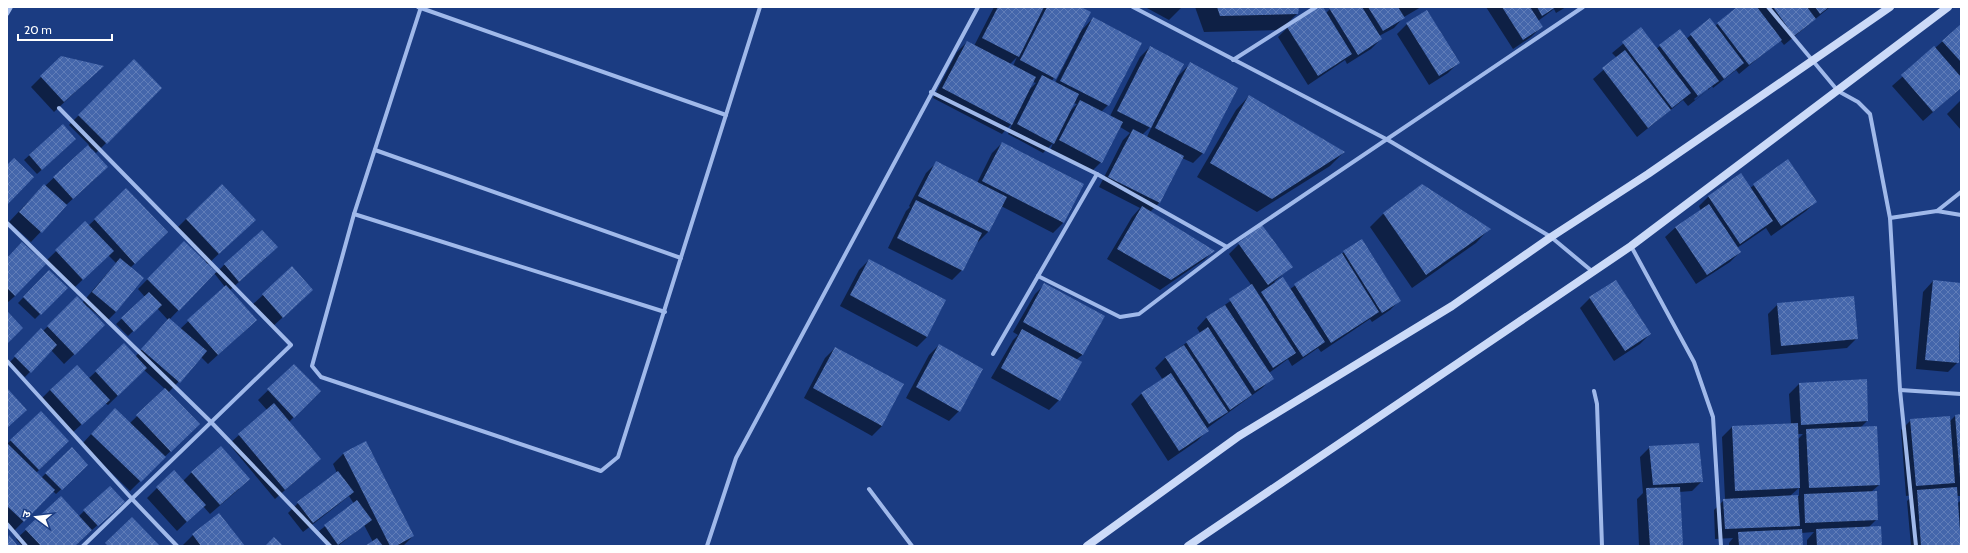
<svg xmlns="http://www.w3.org/2000/svg" width="1968" height="553" font-family="Cabin,'Noto Sans Devanagari',sans-serif">
	<defs>
		<pattern id="building-cross-hatch" width="8" height="8" patternUnits="userSpaceOnUse"><rect width="8" height="8" fill="#4466ab"/><path d="M0 0l8 8M0 8l8-8" fill="none" stroke="#607db8"/></pattern>
	</defs>
	<rect width="100%" height="100%" fill="#1b3c82"/>
	<!-- shadow -->
	<g fill="#0007" fill-rule="evenodd">
		<path d="M994 7H1079L1080 32 1093 18 1108 105 1101 112 1110 116 1140 57 1150 47 1177 77 1190 64 1203 153 1193 163 1182 158 1159 203 1150 212 1213 251 1204 260 1160 290 1107 259 1132 217 1140 208 1099 187 1123 140 1130 133 1120 127 1101 162 1091 172 1050 151 1053 143 1043 153 1008 134 1013 122 1002 134 933 98 957 52 967 42 974 46ZM1078 35 1079 36 1055 83 1052 81ZM1017 57 1013 66 1010 64ZM1033 82 1036 83 1030 89ZM1073 103 1077 104 1069 112ZM1153 124 1147 137 1142 135Z"/>
		<path d="M1145 7H1182L1169 20Z"/>
		<path d="M1195 7H1298L1297 14 1280 30 1204 32Z"/>
		<path d="M1321 7 1326 13 1332 7H1421L1404 17 1394 28 1379 36 1381 39 1371 49 1347 64 1345 60 1308 85 1278 37 1288 27Z"/>
		<path d="M1486 7H1566L1556 13 1554 9 1538 21 1541 27 1531 37 1513 49Z"/>
		<path d="M1739 7H1830L1784 45 1780 40 1739 74 1736 70 1713 88 1712 86 1708 90V88L1694 99 1695 100 1708 90 1688 106 1683 100 1637 137 1593 79 1617 58 1612 53 1641 29 1656 49 1660 46 1686 39 1710 20 1715 26Z"/>
		<path d="M1407 24 1458 63 1448 73 1429 85 1397 34Z"/>
		<path d="M1961 25V87L1923 121 1892 86Z"/>
		<path d="M134 60 161 88 96 153 92 149 91 150 97 177 66 205 31 242 9 222 44 185 45 186 89 145 69 125Z"/>
		<path d="M92 76 54 112 31 87 41 77Z"/>
		<path d="M1249 96 1343 153 1330 166 1257 212 1197 177 1236 110Z"/>
		<path d="M1961 100V130L1947 114Z"/>
		<path d="M63 125 70 144 37 174 24 160Z"/>
		<path d="M1002 143 1063 223 1053 233 1001 206 988 232 978 242 977 241 962 270 952 280 888 248 906 211 910 207 909 206 926 173 936 163 977 183 992 153Z"/>
		<path d="M1788 161 1816 201 1806 211 1771 236 1766 228 1737 248 1740 252 1730 262 1696 284 1665 237 1675 228 1701 211 1699 206 1709 196 1750 188Z"/>
		<path d="M126 190 157 242 130 268 116 312 106 322 88 307 87 308 94 335 64 364 51 350 25 377 10 362 41 330 42 332 77 298 82 303 116 263 108 255 73 289 46 261 85 223 88 226Z"/>
		<path d="M1383 214 1489 229 1476 243 1412 288 1370 227Z"/>
		<path d="M186 219 244 230 207 265 216 273 224 265 267 257 230 290 256 320 208 364 201 357 168 393 198 424 130 491 82 444 105 419 130 423 165 389 144 370 108 405 105 403 71 434 40 400 50 390 88 379 124 345 135 357 168 320 157 308 128 336 116 324 145 297 138 289 174 252 205 263 206 261 176 229ZM214 273 225 287 180 329 169 320Z"/>
		<path d="M1362 240 1400 300 1390 310 1372 322 1370 319 1321 352 1318 348 1292 366 1288 359 1269 373 1272 378 1262 388 1206 429 1207 431 1197 441 1168 461 1131 404 1141 394 1163 380 1155 368 1165 358 1200 333 1197 328 1206 318 1252 286 1229 254 1239 244 1291 267 1274 282 1290 289Z"/>
		<path d="M7 259 15 296 7 303Z"/>
		<path d="M869 260 927 337 917 347 840 306 859 270Z"/>
		<path d="M292 268 302 300 272 327 252 305Z"/>
		<path d="M49 271 66 288 35 319 18 303Z"/>
		<path d="M1933 281 1961 284V337L1958 362 1948 372 1916 369 1923 292Z"/>
		<path d="M1045 284 1103 316 1082 355 1076 360 1080 362 1059 400 1049 410 991 378 1013 340 1018 335 1013 332 1035 294Z"/>
		<path d="M1590 298 1650 334 1640 344 1614 361 1580 308Z"/>
		<path d="M1778 304 1857 338 1847 348 1771 355 1768 314Z"/>
		<path d="M939 345 959 411 949 421 906 398 929 355Z"/>
		<path d="M835 348 882 426 872 436 804 398 825 358Z"/>
		<path d="M294 365 319 391 289 422 320 459 275 499 229 444 267 410 258 400Z"/>
		<path d="M1799 384 1867 421 1860 428 1879 485 1871 492 1877 519 1869 527 1881 546H1807V540L1814 532 1801 533 1802 546H1729V543L1733 538 1715 539 1714 510 1725 499 1722 437 1732 427 1791 424 1789 394ZM1797 434H1803L1797 440ZM1799 488V496H1790Z"/>
		<path d="M41 412 58 451 36 473 41 478 72 448 87 465 56 494 53 491 13 532 7 525V444Z"/>
		<path d="M1961 415V496H1957V504L1961 500V546H1911L1907 501 1913 495 1906 496 1901 430 1911 420 1949 422 1955 416Z"/>
		<path d="M365 443 413 536 403 546H367L373 542 364 525 338 546H330L319 531 354 504 349 496 303 532 288 513 298 503 337 473 333 464 343 454Z"/>
		<path d="M1650 447 1702 481 1692 491 1679 492 1681 546H1639L1637 499 1643 493 1640 457Z"/>
		<path d="M192 472 239 489 210 514 203 506 177 531 147 498 157 488 183 481Z"/>
		<path d="M118 507 74 546H22L16 539 26 530 78 517 84 511Z"/>
		<path d="M219 514 243 546H184L183 545 193 535Z"/>
	</g>
	<!-- building -->
	<g fill="url(#building-cross-hatch)">
		<path d="M998 7H1044L1019 57 982 38Z"/>
		<path d="M1047 7H1081L1091 12 1056 79 1020 60Z"/>
		<path d="M1217 7H1299L1298 14 1220 16Z"/>
		<path d="M1319 7H1323L1352 54 1318 76 1287 27Z"/>
		<path d="M1331 7H1362L1382 39 1358 55 1329 8Z"/>
		<path d="M1368 7H1398L1405 18 1383 31Z"/>
		<path d="M1502 7H1530L1543 27 1523 40Z"/>
		<path d="M1537 7H1556L1542 16Z"/>
		<path d="M1737 7H1757L1782 40 1749 65 1717 23Z"/>
		<path d="M1773 7H1807L1816 19 1794 36Z"/>
		<path d="M1815 7H1829L1820 14Z"/>
		<path d="M1427 10 1460 63 1439 76 1406 23Z"/>
		<path d="M1093 17 1142 43 1109 106 1060 81Z"/>
		<path d="M1710 18 1744 63 1724 79 1690 34Z"/>
		<path d="M1961 24V62L1942 41Z"/>
		<path d="M1641 27 1691 93 1672 108 1622 42Z"/>
		<path d="M1680 29 1719 81 1698 96 1659 45Z"/>
		<path d="M967 41 1036 77 1012 125 942 88Z"/>
		<path d="M1150 46 1184 64 1151 128 1117 111Z"/>
		<path d="M1934 46 1961 77V88L1933 112 1901 75Z"/>
		<path d="M1625 50 1671 110 1648 128 1602 68Z"/>
		<path d="M61 56 104 66 64 102 40 76Z"/>
		<path d="M134 59 162 88 107 144 78 115Z"/>
		<path d="M1190 62 1238 88 1204 154 1155 128Z"/>
		<path d="M1042 75 1079 94 1054 144 1017 124Z"/>
		<path d="M1249 95 1345 152 1272 199 1210 163Z"/>
		<path d="M1080 100 1123 122 1102 163 1059 140Z"/>
		<path d="M63 124 76 139 42 170 29 155Z"/>
		<path d="M1133 129 1184 156 1160 203 1108 177Z"/>
		<path d="M1002 142 1084 184 1064 223 982 181Z"/>
		<path d="M88 145 108 167 73 199 53 177Z"/>
		<path d="M14 158 34 177 7 205V165Z"/>
		<path d="M1788 159 1817 202 1781 226 1753 184Z"/>
		<path d="M936 161 1007 197 989 232 918 196Z"/>
		<path d="M1741 173 1773 221 1740 244 1708 196Z"/>
		<path d="M44 184 67 205 42 233 19 212Z"/>
		<path d="M222 184 256 220 219 254 186 219Z"/>
		<path d="M1422 184 1491 229 1426 275 1383 213Z"/>
		<path d="M126 188 168 232 135 264 94 219Z"/>
		<path d="M916 200 982 233 963 271 897 238Z"/>
		<path d="M1709 204 1741 252 1707 275 1675 227Z"/>
		<path d="M1142 206 1215 251 1171 280 1117 249Z"/>
		<path d="M85 221 114 251 83 280 55 250Z"/>
		<path d="M1262 225 1293 267 1268 285 1238 243Z"/>
		<path d="M262 230 278 247 239 282 224 264Z"/>
		<path d="M1362 239 1401 301 1382 313 1343 251Z"/>
		<path d="M184 241 216 272 179 311 147 279Z"/>
		<path d="M22 242 46 264 15 296 7 288V258Z"/>
		<path d="M1342 253 1379 312 1331 343 1294 284Z"/>
		<path d="M120 258 144 278 116 312 92 292Z"/>
		<path d="M869 259 946 300 927 337 850 295Z"/>
		<path d="M292 266 313 290 283 318 262 294Z"/>
		<path d="M49 270 68 288 41 315 23 297Z"/>
		<path d="M1283 277 1325 342 1303 357 1261 292Z"/>
		<path d="M1616 280 1651 334 1625 351 1589 297Z"/>
		<path d="M1933 280 1961 283 1959 363 1925 360Z"/>
		<path d="M1044 283 1105 316 1083 355 1023 322Z"/>
		<path d="M1252 284 1296 353 1273 368 1229 299Z"/>
		<path d="M226 285 257 320 218 355 187 320Z"/>
		<path d="M149 292 162 305 134 332 121 318Z"/>
		<path d="M77 296 105 325 75 355 47 326Z"/>
		<path d="M1854 296 1858 339 1781 346 1777 303Z"/>
		<path d="M1225 305 1274 379 1255 391 1206 317Z"/>
		<path d="M7 311 23 328 7 344Z"/>
		<path d="M169 318 207 351 180 383 141 349Z"/>
		<path d="M1208 327 1252 395 1230 410 1186 342Z"/>
		<path d="M41 328 57 345 31 373 14 356Z"/>
		<path d="M1022 329 1082 362 1060 401 1001 368Z"/>
		<path d="M124 343 147 368 118 396 95 371Z"/>
		<path d="M939 344 983 369 960 412 916 387Z"/>
		<path d="M1184 345 1228 412 1209 424 1165 357Z"/>
		<path d="M835 347 904 384 882 426 813 388Z"/>
		<path d="M294 364 321 391 294 418 267 389Z"/>
		<path d="M77 365 110 400 82 425 50 390Z"/>
		<path d="M1171 373 1209 431 1179 451 1141 393Z"/>
		<path d="M1867 379 1868 421 1801 425 1799 383Z"/>
		<path d="M7 388 27 410 7 428Z"/>
		<path d="M165 388 200 424 171 452 136 415Z"/>
		<path d="M274 403 321 459 285 490 238 434Z"/>
		<path d="M115 408 166 457 141 482 91 434Z"/>
		<path d="M41 411 69 441 39 470 10 440Z"/>
		<path d="M1961 414V478H1960L1955 415Z"/>
		<path d="M1950 416 1955 483 1916 486 1910 419Z"/>
		<path d="M1798 423 1800 488 1735 491 1732 426Z"/>
		<path d="M1877 426 1880 485 1809 488 1806 429Z"/>
		<path d="M366 441 414 536 396 546H390L343 453Z"/>
		<path d="M7 443 55 490 24 522 7 506Z"/>
		<path d="M1699 443 1703 482 1653 485 1649 446Z"/>
		<path d="M221 446 250 479 220 505 191 472Z"/>
		<path d="M72 447 88 465 62 490 45 473Z"/>
		<path d="M174 470 206 505 187 522 156 487Z"/>
		<path d="M338 471 354 492 313 523 297 502Z"/>
		<path d="M110 486 125 502 98 526 83 510Z"/>
		<path d="M1680 487 1683 546H1650L1646 488Z"/>
		<path d="M1957 487 1961 546H1921L1917 490Z"/>
		<path d="M1877 491 1878 520 1805 523 1804 494Z"/>
		<path d="M1798 495 1800 526 1725 529 1723 499Z"/>
		<path d="M61 496 92 530 75 546H41L25 529Z"/>
		<path d="M357 500 372 520 338 545 324 525Z"/>
		<path d="M219 513 245 546H201L192 534Z"/>
		<path d="M132 517 160 546H108L105 543Z"/>
		<path d="M1881 526 1882 546H1817L1816 529Z"/>
		<path d="M1802 529 1803 546H1739L1738 532Z"/>
		<path d="M9 535 18 546H7Z"/>
		<path d="M274 537 283 546H265Z"/>
		<path d="M377 538 383 546H365Z"/>
	</g>
	<g fill="none" stroke-linecap="round" stroke-linejoin="round">
		<!-- minor -->
		<g stroke="#a0b9ea" stroke-width="4">
			<path d="M418 7 726 115"/>
			<path d="M421 7 354 214 312 366 321 377 601 471 618 457 760 7"/>
			<path d="M1133 7 1388 140 1551 237 1593 272"/>
			<path d="M1768 7 1838 91 1858 102 1870 114 1890 218 1900 390 1916 546"/>
			<path d="M7 14 11 7"/>
			<path d="M1233 60 1316 7"/>
			<path d="M931 92 1097 174 1227 247"/>
			<path d="M59 108 291 345 83 546"/>
			<path d="M375 150 681 258"/>
			<path d="M1937 211 1961 192"/>
			<path d="M354 214 665 312"/>
			<path d="M1890 218 1937 211 1961 215"/>
			<path d="M7 223 211 422 330 546"/>
			<path d="M1631 246 1694 362 1713 417 1721 546"/>
			<path d="M1038 276 1120 317 1139 314 1227 247 1583 7"/>
			<path d="M993 354 1097 174"/>
			<path d="M7 361 133 500 177 546"/>
			<path d="M1900 390 1961 394"/>
			<path d="M1594 391 1597 404 1602 546"/>
			<path d="M869 489 912 546"/>
			<path d="M7 524 26 546"/>
			<path d="M707 546 736 458 978 7"/>
		</g>
		<!-- secondary -->
		<g stroke="#cbdaf8" stroke-width="8">
			<path d="M1087 546 1239 436 1452 306 1551 237 1648 174 1890 7"/>
			<path d="M1188 546 1631 246 1948 7"/>
		</g>
	</g>
	<!-- border -->
	<rect width="1968" height="553" fill="none" stroke="#ffffff" stroke-width="16"/>
	<!-- north arrow -->
	<g transform="translate(36 517) rotate(285)" stroke="#1b3c82" stroke-width="3" paint-order="stroke">
	<path d="M0-3L7 15L0 10L-7 15Z" fill="#ffffff"/>
	<text y="-6" font-size="11" font-weight="bold" text-anchor="middle" fill="#ffffff">उ</text>
	</g>
	<!-- scale -->
	<path d="M18 34v6h94v-6" fill="none" stroke="#ffffff" stroke-width="2"/>
	<text x="24" y="34" font-size="12" fill="#ffffff" stroke="#1b3c82" stroke-width="3" paint-order="stroke">20 m</text>
</svg>
